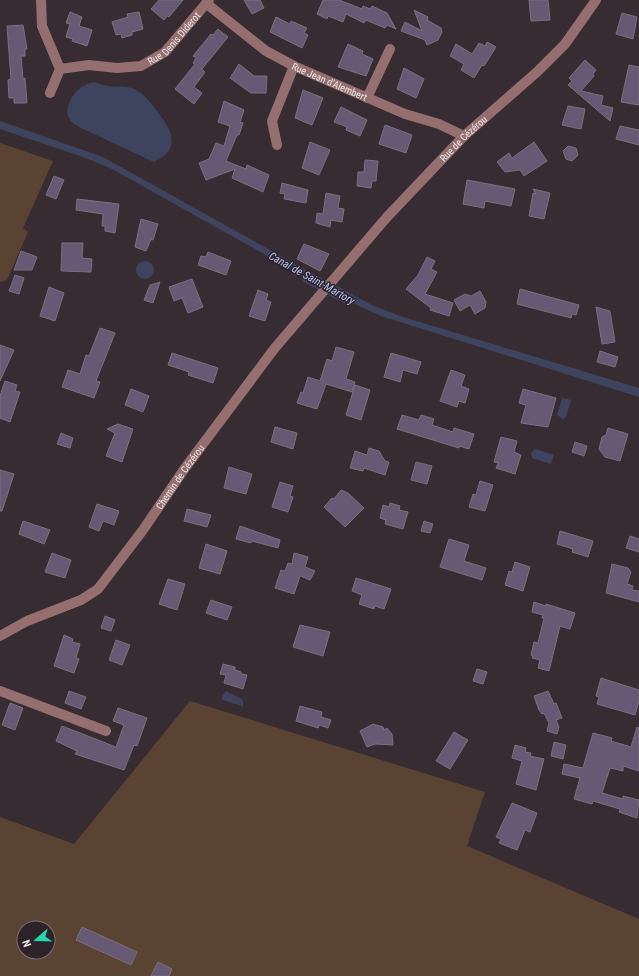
<svg xmlns="http://www.w3.org/2000/svg" width="639" height="976" font-family="'Roboto Condensed',sans-serif">
	<rect width="100%" height="100%" fill="#372c32"/>
	<!-- green -->
	<g fill="#5b4334" fill-rule="evenodd">
		<path d="M0 143 53 161 23 228 28 232 7 280 0 282Z"/>
		<path d="M190 701 485 792 467 846 639 919V976H0V817L74 844ZM24 928H48V952H24Z"/>
	</g>
	<!-- water -->
	<g fill="#3e445e">
		<path d="M94 82C100 84 107 86 113 87 119 87 128 86 134 89 144 93 150 102 156 110 171 129 183 149 154 162L81 128C78 126 72 123 70 120 62 109 74 90 85 85 88 83 92 83 94 82Z"/>
		<path d="M0 121 103 157 324 280 318 287 299 275 294 276 289 268 112 169 83 157 0 129Z"/>
		<circle cx="145" cy="270" r="9"/>
		<path d="M337 289H341L372 305 400 316 639 388V397L381 316 335 295 333 293Z"/>
		<path d="M562 398 571 400 566 417 563 419 557 415Z"/>
		<path d="M535 449 554 455 551 464 532 458 531 453Z"/>
		<path d="M226 691 240 698 243 701V706L222 700V696Z"/>
	</g>
	<g fill="none" stroke-linecap="round" stroke-linejoin="round">
		<!-- canal -->
		<path stroke="#3e445e" stroke-width="12" d="M307 277 349 299"/>
	</g>
	<!-- building -->
	<g fill="#675873" stroke="#78727d">
		<path d="M159 0H183L169 17 167 16 164 20 151 9Z"/>
		<path d="M244 0H260L264 8 252 14Z"/>
		<path d="M323 0H339L362 9 363 6 370 9 372 6 387 13 396 29 387 25 385 28 366 20 364 23 346 14 343 22 328 16 327 19 317 14Z"/>
		<path d="M529 0H548L550 20 531 21Z"/>
		<path d="M414 10 428 17 427 20 441 28 442 32 438 40 427 45 425 40 401 31 405 22 422 31Z"/>
		<path d="M70 12 82 17 79 26 92 30 87 46 72 41 73 39 66 37 70 24 66 23Z"/>
		<path d="M139 12 143 29 132 32V35L122 38 121 34 116 35 112 22 128 17 127 14Z"/>
		<path d="M622 13 637 17 633 39 616 34Z"/>
		<path d="M276 17 290 24 291 21 307 28 304 33 308 35 302 48 270 32Z"/>
		<path d="M23 25 27 49H25V56H21L23 79 25 78 27 103H14V98H9L8 80 11 79 7 26Z"/>
		<path d="M218 29 228 37 202 69 200 68 205 72 194 87 202 93 194 104 175 89 195 64 193 63 196 58 193 56 211 34 213 35Z"/>
		<path d="M487 42 496 47 484 66 482 65 474 78 461 70 464 64 450 56 456 44 472 54 479 43 485 46Z"/>
		<path d="M348 44 363 51 362 54 373 59 366 76 338 67Z"/>
		<path d="M585 60 596 70 593 74 594 76 581 91 603 96 601 105 613 108 610 121 568 85 572 81 569 78Z"/>
		<path d="M239 64 254 76H267L266 93H251L230 78Z"/>
		<path d="M629 65 639 67V105L621 102Z"/>
		<path d="M404 68 424 79 416 98 397 89Z"/>
		<path d="M303 90 323 98 312 125 295 118Z"/>
		<path d="M224 101 244 110 240 122 243 123 239 135H237L226 161 246 169 247 165 269 175 263 192 232 178 235 169 206 180 199 163 209 159 216 143 224 146 230 126 218 122Z"/>
		<path d="M568 106 585 109 581 129 562 125Z"/>
		<path d="M341 107 367 120 360 136 346 130 347 127 334 122Z"/>
		<path d="M385 125 412 135 406 153 379 144Z"/>
		<path d="M620 126 639 130V145L616 139Z"/>
		<path d="M310 142 330 150 319 175 302 168Z"/>
		<path d="M534 142 547 161 524 176 520 170 505 172 497 162 509 153 512 158Z"/>
		<path d="M568 146 576 148 578 155 572 161 566 159 563 151Z"/>
		<path d="M365 160 378 161 376 181H372L371 188 357 186 358 172H364Z"/>
		<path d="M54 176 64 180 56 199 46 195Z"/>
		<path d="M467 180 515 189 511 206 485 201 484 208 463 204Z"/>
		<path d="M282 183 308 190 306 203 284 199 285 194 280 193Z"/>
		<path d="M533 189 550 193 544 219 529 216 533 193 536 194Z"/>
		<path d="M326 193 340 196 338 208 344 209 342 222 331 220 330 227 316 223 317 213 323 214Z"/>
		<path d="M77 199 119 204 115 233 105 231V226H102L103 214 76 210Z"/>
		<path d="M141 219 158 224 153 240 151 239 146 251 135 247Z"/>
		<path d="M62 243H83L82 258 92 259 91 272 61 271Z"/>
		<path d="M304 244 329 254 320 271 297 259Z"/>
		<path d="M21 251 37 257 32 270H14Z"/>
		<path d="M208 252 231 261 226 275 198 265 201 256 206 257Z"/>
		<path d="M427 257 435 261 431 269 437 272 425 294 453 303 449 316 430 310 431 308 406 289 418 275Z"/>
		<path d="M15 275 24 278 19 294 9 291Z"/>
		<path d="M192 279 203 307 188 313 182 298 174 301 169 287Z"/>
		<path d="M160 282 153 303 144 300 150 285Z"/>
		<path d="M49 287 64 293 55 321 40 316Z"/>
		<path d="M520 289 579 305 576 315 572 314 571 318 517 304Z"/>
		<path d="M258 290 268 294 266 300 271 302 265 321 249 316Z"/>
		<path d="M480 291 486 302 485 308 475 314 470 305 460 311 454 300 465 294 471 296Z"/>
		<path d="M596 307 610 311 615 342 602 344Z"/>
		<path d="M100 328 115 333 96 381 100 382 94 398 62 387 68 370 80 374 86 355 89 356Z"/>
		<path d="M0 345 14 350 0 381Z"/>
		<path d="M336 347 354 352 346 379 355 382 352 392 326 384 317 409 297 403 301 392 303 393 308 377 320 381 327 359 332 361Z"/>
		<path d="M600 351 618 357 615 367 597 362Z"/>
		<path d="M172 353 218 368 213 383 188 375 189 372 168 365Z"/>
		<path d="M391 353 421 362 417 374 403 370 400 382 384 377Z"/>
		<path d="M451 370 465 375 461 386 469 389 465 403 459 401 457 407 440 401Z"/>
		<path d="M5 381 17 385 15 391 20 392 10 422 0 418V396Z"/>
		<path d="M355 385 370 390 361 420 346 415Z"/>
		<path d="M131 389 149 396 143 412 125 405Z"/>
		<path d="M523 389 556 398 548 427 521 423 526 405 519 403Z"/>
		<path d="M402 415 419 420 421 415 434 419 432 425 453 432 454 428 474 434 469 449 459 446V448L397 429Z"/>
		<path d="M118 424 133 429 122 462 106 456 115 433 107 429Z"/>
		<path d="M275 427 297 433 293 449 271 442Z"/>
		<path d="M608 428 628 434 620 461 605 457 599 449 602 437 606 435Z"/>
		<path d="M61 433 73 438 70 448 57 444Z"/>
		<path d="M501 437 517 441 514 452 521 455 515 474 496 468 498 463 494 462Z"/>
		<path d="M575 442 587 446 584 456 572 452Z"/>
		<path d="M369 448 379 451 385 461 389 462 385 475 364 468 363 471 350 468 355 451 367 455Z"/>
		<path d="M416 462 432 466 427 484 411 480Z"/>
		<path d="M229 467 252 474 246 494 224 488Z"/>
		<path d="M0 470 14 474 2 511H0Z"/>
		<path d="M480 481 493 485 485 511 469 507 473 494 476 495Z"/>
		<path d="M280 482 293 486 290 496 293 497 288 512 272 507Z"/>
		<path d="M341 490 348 493 364 508 345 527 324 507 332 498 334 499Z"/>
		<path d="M390 503 400 506 399 510 408 512 403 529 385 524 386 520 380 518 383 505 389 507Z"/>
		<path d="M97 504 119 511 114 525 103 521 99 531 89 527Z"/>
		<path d="M187 509 211 515 207 527 184 521Z"/>
		<path d="M23 521 50 530 44 544 19 534Z"/>
		<path d="M424 521 433 524 430 533 421 531Z"/>
		<path d="M240 526 280 540 278 548 252 541 251 543 236 539Z"/>
		<path d="M560 531 593 541 588 557 572 552 573 549 557 544Z"/>
		<path d="M630 536 639 539V552L626 548Z"/>
		<path d="M449 539 469 545 464 561 486 568 482 580 440 567Z"/>
		<path d="M206 544 227 551 220 574 199 568Z"/>
		<path d="M52 553 71 560 65 578 45 572Z"/>
		<path d="M294 553 308 557 305 567 315 571 310 580 300 576 294 594 275 588 281 570 285 571 288 563 292 564Z"/>
		<path d="M515 562 530 567 523 591 505 585 509 571 512 572Z"/>
		<path d="M612 564 628 568 631 572 627 584 633 586 632 590 639 591V602L606 593Z"/>
		<path d="M356 578 391 589 384 609 375 606 374 609 359 604 362 595 352 591Z"/>
		<path d="M168 579 185 584 177 610 159 604Z"/>
		<path d="M211 600 232 607 227 620 206 613Z"/>
		<path d="M534 602 546 606V604L575 613 570 629 560 626 549 671 538 668 540 660 532 658 533 656 531 655 534 642 538 643 544 618H542L543 615 532 612Z"/>
		<path d="M105 616 115 620 111 631 101 628Z"/>
		<path d="M300 625 330 632 323 656 293 647Z"/>
		<path d="M64 635 73 639 72 642 80 644 76 658 79 659 74 673 54 666Z"/>
		<path d="M116 640 130 645 122 665 109 660Z"/>
		<path d="M223 664 235 667V670L241 672V674L247 675 243 689 224 683 226 675 220 674Z"/>
		<path d="M477 669 487 672 483 684 473 681Z"/>
		<path d="M601 678 639 690V702L635 715 597 704 599 697 596 696Z"/>
		<path d="M69 691 86 697 81 709 65 703Z"/>
		<path d="M548 691 554 704 556 703 562 718 556 720 559 727 557 734 547 731 549 723 544 713 542 714 539 710 534 696Z"/>
		<path d="M10 703 23 708 15 730 2 725Z"/>
		<path d="M300 706 322 712 321 717 331 720 328 728 319 725 318 728 296 721Z"/>
		<path d="M118 708 147 718 137 746 134 745 124 770 75 754 77 751 56 741 62 726 116 747 124 725 113 721Z"/>
		<path d="M373 724 383 727 384 730 387 728 392 734 393 745 375 744 367 747 360 731Z"/>
		<path d="M637 727 639 728V771L623 766V771L610 768 602 793 623 799V796L639 800 637 818 619 812 620 809 613 807 593 801 592 804 574 799 580 778 562 774 564 764 583 768 593 733 612 738 611 741 631 747Z"/>
		<path d="M454 732 468 740 450 769 436 761Z"/>
		<path d="M554 742 566 745 563 759 551 756Z"/>
		<path d="M515 745 526 748 525 752 531 753 530 756 544 759 536 790 516 784 522 761 512 758Z"/>
		<path d="M512 803 537 813 530 832 525 830 517 850 499 843 501 839 496 837Z"/>
		<path d="M82 927 137 952 131 965 76 940Z"/>
		<path d="M158 962 172 969 169 976H151Z"/>
	</g>
	<g fill="none" stroke-linecap="round" stroke-linejoin="round">
		<!-- minor -->
		<g stroke="#956f6f" stroke-width="10">
			<path d="M41 0 42 26 60 69 50 93"/>
			<path id="s1" d="M207 4 266 51 294 66 405 114 439 124 464 136"/>
			<path id="s2" d="M60 69 89 65 117 68 141 66 165 52 209 0"/>
			<path d="M367 98 390 49"/>
			<path d="M277 145 272 121 294 66"/>
			<path id="s3" d="M0 636 27 621 81 600 98 589 143 530 185 468 274 349 387 217 464 136 537 72 565 44 596 0"/>
			<path d="M0 691 106 731"/>
		</g>
	</g>
	<g text-anchor="middle" stroke-width="3" stroke-linejoin="round" paint-order="stroke">
		<!-- street labels -->
		<g font-size="10" fill="#ede6ea" stroke="#2d2228">
			<text dy="4" stroke="none"><textPath href="#s2" startOffset="125">Rue Denis Diderot</textPath></text>
			<text dy="4" stroke="none"><textPath href="#s1" startOffset="146">Rue Jean d'Alembert</textPath></text>
			<text dy="4" stroke="none"><textPath href="#s3" startOffset="690">Rue de Cézérou</textPath></text>
			<text dy="4" stroke="none"><textPath href="#s3" startOffset="248">Chemin de Cézérou</textPath></text>
		</g>
		<!-- water labels -->
		<g font-size="11" font-style="italic" fill="#bcc7fc" stroke="#2d2228">
			<text transform="translate(312 278) rotate(29)" y="4">Canal de Saint-Martory</text>
		</g>
	</g>
	<!-- north arrow -->
	<g transform="translate(36 940) rotate(250)"><circle r="19" fill="#2d2228" stroke="#7a7076"/>
	<path d="M0-3L7 15L0 10L-7 15Z" fill="#26d5ae"/>
	<text y="-6" font-size="11" font-weight="bold" text-anchor="middle" fill="#ede6ea">N</text>
	</g>
</svg>
